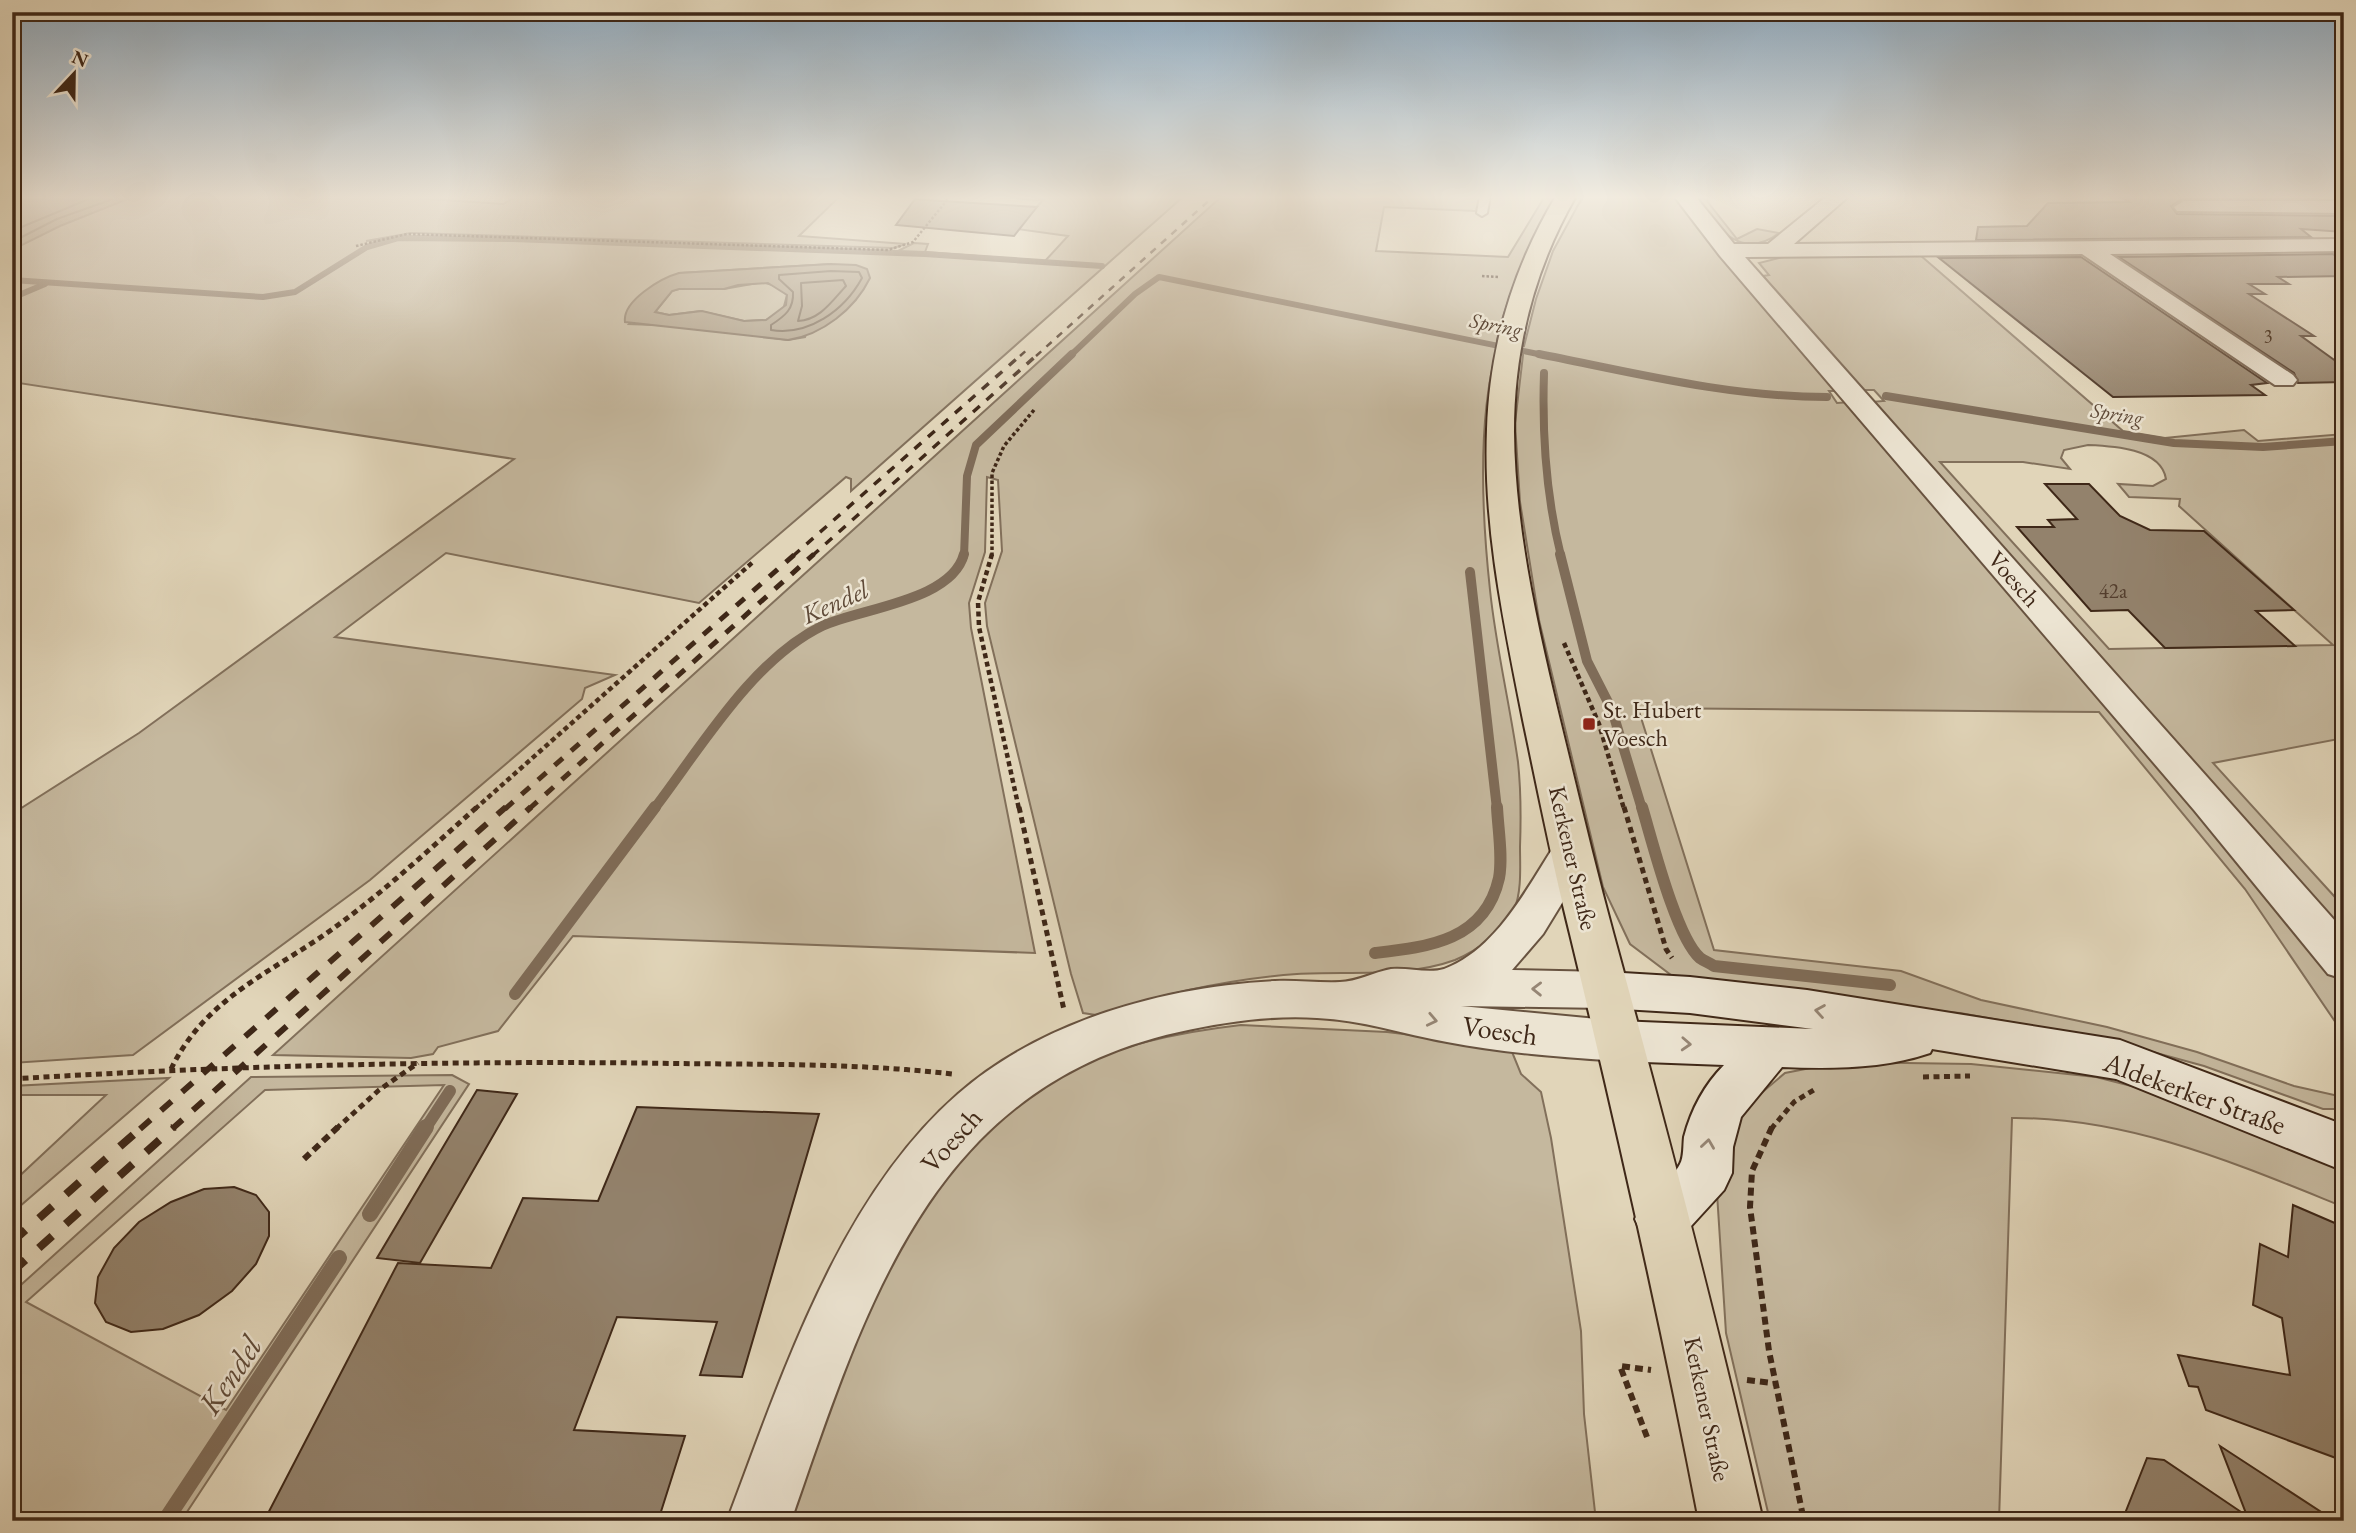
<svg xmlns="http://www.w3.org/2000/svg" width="2356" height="1533" font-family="'EB Garamond',serif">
	<rect width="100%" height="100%" fill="#e1d5b9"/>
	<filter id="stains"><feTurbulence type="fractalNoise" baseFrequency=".00286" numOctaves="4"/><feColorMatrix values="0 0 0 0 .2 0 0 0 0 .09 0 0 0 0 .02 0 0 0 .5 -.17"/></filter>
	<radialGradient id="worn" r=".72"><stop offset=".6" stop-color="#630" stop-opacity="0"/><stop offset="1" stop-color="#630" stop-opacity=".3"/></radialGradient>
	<!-- green -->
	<g fill="#c5b89e" stroke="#82705b" stroke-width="2" fill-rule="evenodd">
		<path d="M12 196H385L503 204 517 196H840L799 236 906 244 893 248 411 233 366 241 419 236 515 238 898 251 914 243 928 244 925 252 1045 261 1068 236 1017 229 1043 200 983 196H1184L851 491V479L846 477 699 603 446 553 335 637 615 675 585 688 582 699 370 880 133 1055 12 1063V814L139 733 514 459 12 382ZM831 264 805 337 788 340 684 326 629 324 679 273Z"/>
		<path d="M1222 196H1480L1476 211 1384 207 1376 251 1508 257 1545 196H1559C1530 242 1509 287 1497 340L1524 346 1536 299 1553 251 1583 196H1676L1840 391H1829L1837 403 1851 402 2329 966 2344 993V1040L2336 1023 2245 889 2099 712 1638 708 1714 950 1901 971 1981 1000 2107 1027 2197 1052 2294 1086 2334 1095 2344 1093V1109H2323L2204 1066 2105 1039 1960 1013 1740 994 1683 984 1630 944 1603 887 1539 620 1520 502 1515 423 1523 355 1497 348C1477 421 1482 516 1490 590 1496 648 1510 705 1518 762 1521 790 1521 819 1520 847 1520 866 1522 891 1514 910 1503 932 1477 951 1455 960 1406 978 1348 971 1297 974 1228 979 1162 994 1096 1015L1083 1013 1071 974 987 626 985 603 1002 551 998 480 987 477 985 552 969 603 971 628 1035 953 573 936 498 1031 438 1047 433 1054 411 1058 273 1055Z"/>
		<path d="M1691 196H1703L1737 239 1757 229 1779 233C1740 263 1714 224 1691 196Z"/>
		<path d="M1920 255 2123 431 2165 438 2244 430 2258 441 2344 434V738L2213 763 2344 907V937L1870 402 1884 401 1874 390H1861L1763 276 1769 275 1759 263 1783 257ZM2088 445C2112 446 2161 448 2166 479L2153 486 2118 484 2129 497 2180 499 2179 506 2333 645 2109 649 1940 462H2023L2070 469 2061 458 2064 450Z"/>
		<path d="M763 282 781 288 787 295 783 310 766 320 744 321 700 311 669 315 655 312 672 291 679 289H724Z"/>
		<path d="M1241 1025 1387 1032 1510 1047 1521 1074 1541 1092 1551 1138 1581 1331 1584 1414 1596 1521H789C848 1356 898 1172 1059 1077 1113 1045 1180 1032 1241 1025Z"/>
		<path d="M1841 1062 1971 1064 2096 1077 2210 1106 2344 1164V1207C2237 1164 2129 1117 2012 1118L1999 1521H1770L1726 1333 1715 1162 1733 1117 1785 1073Z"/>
		<path d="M452 1075 469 1084 181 1521H12V1293L251 1077ZM444 1085 226 1410 26 1302 265 1090Z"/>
		<path d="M169 1078 151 1093 12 1213V1183L106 1095H12V1086Z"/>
	</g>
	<!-- water -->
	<g fill="#aa9a82" stroke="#7f6c58" stroke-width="2" fill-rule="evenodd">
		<path d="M12 196H135L60 226 12 250Z"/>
		<path d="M831 264 856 265 867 269 870 278C855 309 822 335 788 340L625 322C622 301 661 278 679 273ZM768 283 787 295 786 305 766 320 744 321 702 311 669 315 655 312 672 291 679 289H724L738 285Z"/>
	</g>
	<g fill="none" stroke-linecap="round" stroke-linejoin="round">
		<!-- shore -->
		<g stroke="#74614d" stroke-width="2">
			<path d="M12 231 96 196"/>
			<path d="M12 242 57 219 121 196"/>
			<path d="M831 271 859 272 862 278C844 311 808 336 771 330V325C785 316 794 309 793 292L779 279V275Z"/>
			<path d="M843 280 846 286C832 301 820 320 798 321L802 306 801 283Z"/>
		</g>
		<!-- stream-far4 -->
		<g stroke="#7f6c58" stroke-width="6">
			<path d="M12 280 263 297 295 292 367 247 398 238 513 239 925 254 1102 266"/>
			<path d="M12 298 45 284"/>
			<path d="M1070 356 1135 294 1159 277 1548 356"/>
		</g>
		<!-- stream-far3 -->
		<g stroke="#7f6c58" stroke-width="8">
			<path d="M1539 354C1635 373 1729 397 1827 397"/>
			<path d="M1544 373C1542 434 1546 496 1561 556"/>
			<path d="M1886 396 2174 443 2263 447 2344 441"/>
			<path d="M964 556 967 476 976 445 1072 354"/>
		</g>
		<!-- stream-far2 -->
		<g stroke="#7f6c58" stroke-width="10">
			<path d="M1560 554 1587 661 1612 710 1642 809"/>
			<path d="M1470 572 1497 809"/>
			<path d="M654 809C700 749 752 660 822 626 861 608 952 601 964 554"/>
		</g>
		<!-- stream-far1 -->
		<g stroke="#7f6c58" stroke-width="12">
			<path d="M1642 807C1652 840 1676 937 1700 958 1704 961 1710 963 1714 966L1890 985"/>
			<path d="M1375 953C1428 947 1485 941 1499 878 1503 857 1498 829 1497 807"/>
			<path d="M515 994 655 807"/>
			<path d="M425 1129 450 1091"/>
		</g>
		<!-- stream -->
		<g stroke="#7f6c58" stroke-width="16">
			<path d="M370 1214 426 1127"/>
			<path d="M165 1521 339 1258"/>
		</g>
	</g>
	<!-- building -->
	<g fill="#93826c" stroke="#3f2818" stroke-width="2">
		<path d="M2119 196H2314L2317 198H2184L2171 206 2177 214 2340 216 2344 218V232L2301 229 2311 237 1976 240 1978 227 2027 226 2048 203 2129 202Z"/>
		<path d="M915 199 926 200 1037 207 1014 236 896 225Z"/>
		<path d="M2333 254 2344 263V276L2278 277 2289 284H2249L2265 294H2249L2314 336H2301L2344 367V382L2298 383 2294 373 2119 257Z"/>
		<path d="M2081 257 2267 383 2251 385 2265 395 2113 397 1939 258Z"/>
		<path d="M2045 484H2089L2120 516 2150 530 2204 531 2294 610 2256 611 2295 646 2165 648 2128 610 2091 611 2017 527H2054L2048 520 2077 519Z"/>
		<path d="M477 1090 517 1094 420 1263 377 1258Z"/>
		<path d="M637 1107 819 1114 742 1377 700 1375 717 1322 617 1317 574 1430 685 1436 658 1521H264L398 1263 491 1268 523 1198 598 1201Z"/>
		<path d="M234 1187 256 1195 269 1212V1236L256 1264 232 1291 199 1315 163 1329 131 1332 106 1322 95 1303 98 1277 114 1248 139 1222 171 1202 204 1189Z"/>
		<path d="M2293 1205 2344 1227V1461L2206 1410 2198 1387 2189 1386 2178 1355 2290 1375 2282 1318 2253 1305 2260 1244 2288 1257Z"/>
		<path d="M2220 1446 2335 1521H2122L2147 1458 2164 1460 2247 1516Z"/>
	</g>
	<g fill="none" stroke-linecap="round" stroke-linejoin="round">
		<!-- lane casing -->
		<g stroke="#685340" stroke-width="4">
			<path id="lane" d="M1480 196H1490L1487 213 1482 216 1477 213Z"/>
		</g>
		<!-- street casing -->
		<g stroke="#685340" stroke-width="4">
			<g id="street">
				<path d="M1674 196H1695L1734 244H1768L1827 196H1849L1794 244 2344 239V251L2110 254 2293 375 2297 380 2293 385H2275L2082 254 1745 257 2344 931V979L2328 974 2194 810 1720 256Z"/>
				<path d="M2184 201H2344V213L2177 211 2174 207Z"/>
				<path d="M1571 839 1586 843 1592 854 1543 934 1512 970 1606 972 1622 977 1629 990 1622 1003 1606 1008 1461 1006 1618 1021 1635 1027 1642 1041 1635 1055 1618 1061C1561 1057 1503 1053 1447 1042 1403 1034 1362 1020 1317 1018 1271 1015 1224 1022 1179 1032 930 1087 865 1308 791 1521H727C782 1376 838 1199 958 1094 1041 1021 1166 986 1275 981 1297 980 1318 983 1340 982 1356 982 1374 972 1391 969 1407 967 1428 974 1444 969 1497 949 1527 888 1556 843Z"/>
			</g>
		</g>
		<!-- secondary casing -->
		<g stroke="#3f2818" stroke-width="4">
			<path id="secondary" d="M1606 972 1690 977 1807 990 2120 1040 2344 1125V1171L2116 1079 1932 1049 1930 1053C1884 1069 1830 1069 1782 1067L1741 1117 1733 1147 1732 1173 1724 1190 1681 1237 1662 1244 1643 1237 1635 1219C1647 1192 1671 1182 1680 1164 1684 1157 1683 1145 1684 1137 1691 1110 1705 1084 1724 1065L1618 1061 1601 1055 1594 1041 1601 1027 1618 1021 1813 1029 1690 1013 1606 1008 1590 1003 1583 990 1590 977Z"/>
		</g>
		<!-- primary casing -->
		<g stroke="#3f2818" stroke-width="4">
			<path id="primary" d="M1556 196H1576C1534 269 1514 348 1514 432 1515 529 1537 623 1559 716 1577 789 1594 863 1614 936 1667 1130 1718 1324 1763 1521H1699C1661 1324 1617 1128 1570 934 1552 863 1538 791 1523 720 1504 624 1483 527 1487 429 1490 345 1513 268 1556 196Z"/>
		</g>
		<!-- path-far4 -->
		<g stroke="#3f2818" stroke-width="2.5" stroke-dasharray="2.5 2" stroke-linecap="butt">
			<path d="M356 246 407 234 888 250 913 242 948 199"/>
			<path d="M1482 276 1498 277"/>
		</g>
		<!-- path-far3 -->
		<path stroke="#3f2818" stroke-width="3.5" stroke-dasharray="3.5 2.5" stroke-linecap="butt" d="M992 556V473L1004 446 1034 410"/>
		<!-- path-far2 -->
		<g stroke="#3f2818" stroke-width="4.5" stroke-dasharray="5 3.5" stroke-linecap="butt">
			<path d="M992 554 978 602 979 627 1019 809"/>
			<path d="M1564 643 1599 724 1624 809"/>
			<path d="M475 809 753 562"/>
		</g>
		<!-- path-far1 -->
		<g stroke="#3f2818" stroke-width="5" stroke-dasharray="6 4.5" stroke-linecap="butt">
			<path d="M1019 807 1064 1010"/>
			<path d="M1624 807 1666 949 1672 958"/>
			<path d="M171 1069C207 995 276 971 338 925 387 889 432 847 477 807"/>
			<path d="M1923 1077 1970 1076"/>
			<path d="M12 1079C222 1066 431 1061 641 1063 745 1065 849 1062 952 1074"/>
			<path d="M336 1129 379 1090 418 1063"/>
			<path d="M1771 1129 1794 1102 1817 1088"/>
		</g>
		<!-- path -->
		<g stroke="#3f2818" stroke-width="6" stroke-dasharray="8 5" stroke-linecap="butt">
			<path d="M1772 1127 1752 1171 1750 1207 1769 1351 1804 1521"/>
			<path d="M304 1159 338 1127"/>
			<path d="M1747 1380 1773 1383"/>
			<path d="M1647 1437 1620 1366 1651 1370"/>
		</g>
		<!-- lane -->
		<use href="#lane" fill="#ece4d2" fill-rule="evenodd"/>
		<!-- street -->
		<use href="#street" fill="#ece4d2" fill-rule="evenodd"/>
		<!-- secondary -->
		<use href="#secondary" fill="#ece4d2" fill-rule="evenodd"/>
		<!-- primary -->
		<use href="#primary" fill="#e1d5b9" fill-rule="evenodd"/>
		<!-- rail-far4 -->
		<g stroke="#3f2818" stroke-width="2.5" stroke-dasharray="7 7" stroke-linecap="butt">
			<path d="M1020 356 1030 347"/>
			<path d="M1036 356 1214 196"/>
		</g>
		<!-- rail-far3 -->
		<g stroke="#3f2818" stroke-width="3.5" stroke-dasharray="9 9" stroke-linecap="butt">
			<path d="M793 556 1022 354"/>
			<path d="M812 556 1038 354"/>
		</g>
		<!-- rail-far2 -->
		<g stroke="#3f2818" stroke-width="5" stroke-dasharray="11 11" stroke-linecap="butt">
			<path d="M505 809 795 554"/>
			<path d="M529 809 814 554"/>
		</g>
		<!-- rail-far1 -->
		<g stroke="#3f2818" stroke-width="6" stroke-dasharray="14 14" stroke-linecap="butt">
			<path d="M140 1129 506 807"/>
			<path d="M172 1129 531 807"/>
		</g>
		<!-- rail -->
		<g stroke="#3f2818" stroke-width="8" stroke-dasharray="18 18" stroke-linecap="butt">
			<path d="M12 1242 142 1127"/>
			<path d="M12 1272 174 1127"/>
		</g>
	</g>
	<!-- one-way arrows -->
	<defs><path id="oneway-chevron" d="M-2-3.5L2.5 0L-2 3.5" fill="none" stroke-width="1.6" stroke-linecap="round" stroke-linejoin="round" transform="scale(1.75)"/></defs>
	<g stroke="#968675">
		<use href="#oneway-chevron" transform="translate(1537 989) rotate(-179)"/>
		<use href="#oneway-chevron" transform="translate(1820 1011) rotate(-171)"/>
		<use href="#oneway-chevron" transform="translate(1432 1020) rotate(12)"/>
		<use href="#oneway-chevron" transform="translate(1686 1044) rotate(3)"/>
		<use href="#oneway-chevron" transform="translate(1708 1144) rotate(-82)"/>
	</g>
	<!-- sky -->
	<linearGradient id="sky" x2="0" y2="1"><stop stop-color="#8faabf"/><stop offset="0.48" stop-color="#f2ece0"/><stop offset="1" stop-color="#f2ece0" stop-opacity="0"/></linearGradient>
	<rect width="2356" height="411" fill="url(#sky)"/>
	<!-- markers -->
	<rect fill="#8f2418" stroke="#ece4d2" stroke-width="2.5" x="1582" y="717" width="14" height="14" rx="3.5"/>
	<g text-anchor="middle" stroke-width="5" stroke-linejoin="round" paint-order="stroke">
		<!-- far-number labels -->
		<g font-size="18" fill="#543e2d">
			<text x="2268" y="343">3</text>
		</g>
		<!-- far-water labels -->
		<g font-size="21" font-style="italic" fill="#5f4a38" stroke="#ece4d2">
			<text transform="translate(1496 325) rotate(11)" y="7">Spring</text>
			<text transform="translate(2117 414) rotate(9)" y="7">Spring</text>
		</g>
		<!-- number labels -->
		<g font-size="21" fill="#543e2d">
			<text x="2113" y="598">42a</text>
		</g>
		<!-- street labels -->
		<g font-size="24" fill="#3f2818" stroke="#ece4d2">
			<text transform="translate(2014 579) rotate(49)" y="8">Voesch</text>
			<text transform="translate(1573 858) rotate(77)" y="8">Kerkener Straße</text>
			<text transform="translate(1707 1409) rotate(78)" y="8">Kerkener Straße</text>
		</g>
		<!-- poi labels -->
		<g font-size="24" fill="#3f2818" stroke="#ece4d2" text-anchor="start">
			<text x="1603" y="718">St. Hubert<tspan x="1603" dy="28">Voesch</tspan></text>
		</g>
		<!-- water labels -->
		<g font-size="26" font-style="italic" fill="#5f4a38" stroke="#ece4d2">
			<text transform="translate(835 602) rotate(-24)" y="9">Kendel</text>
		</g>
		<!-- near-street labels -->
		<g font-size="28" fill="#3f2818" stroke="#ece4d2">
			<text transform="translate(1500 1030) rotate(8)" y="10">Voesch</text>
			<text transform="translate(2195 1093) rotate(20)" y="10">Aldekerker Straße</text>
			<text transform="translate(951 1140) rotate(-48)" y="10">Voesch</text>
		</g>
		<!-- near-water labels -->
		<g font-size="32" font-style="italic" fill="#5f4a38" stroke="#ece4d2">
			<text transform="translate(230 1375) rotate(-56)" y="11">Kendel</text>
		</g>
	</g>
	<!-- margin -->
	<rect width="2356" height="1533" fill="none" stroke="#e1d5b9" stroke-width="42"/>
	<rect x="14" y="14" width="2328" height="1505" fill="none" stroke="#3f2818" stroke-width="3.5"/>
	<rect x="21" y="21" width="2314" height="1491" fill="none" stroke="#3f2818" stroke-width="2"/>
	<!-- north arrow -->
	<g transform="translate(74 74) rotate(22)" stroke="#ece4d2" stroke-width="5" paint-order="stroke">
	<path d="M0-5L12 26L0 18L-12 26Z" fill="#3f2818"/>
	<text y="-10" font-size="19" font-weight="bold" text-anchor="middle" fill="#3f2818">N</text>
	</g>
	<rect width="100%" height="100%" filter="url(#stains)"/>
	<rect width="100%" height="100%" fill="url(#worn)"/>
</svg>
